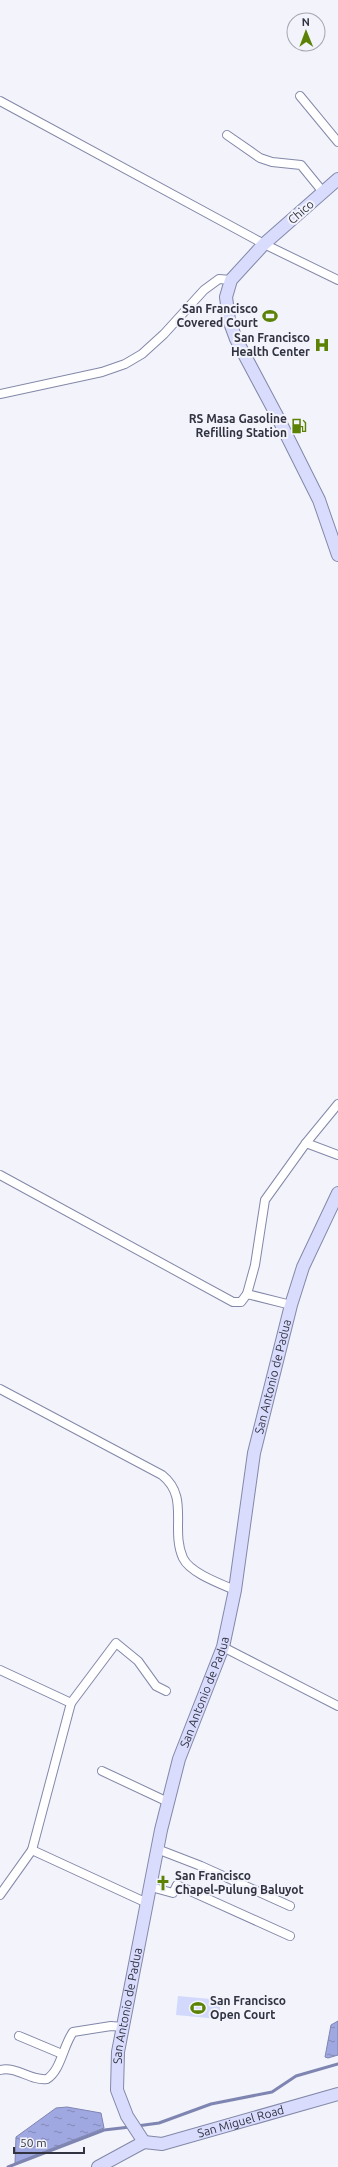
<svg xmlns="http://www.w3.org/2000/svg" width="338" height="2167" font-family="Ubuntu,sans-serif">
	<defs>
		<pattern id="water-ripples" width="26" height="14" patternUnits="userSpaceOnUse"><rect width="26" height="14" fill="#a0a8e1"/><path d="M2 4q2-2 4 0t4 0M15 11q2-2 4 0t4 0" fill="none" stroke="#8389b8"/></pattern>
	</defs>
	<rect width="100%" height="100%" fill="#f2f3fb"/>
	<!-- pitch -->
	<path fill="#d3d9fd" d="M178 1996 221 2000 219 2019 176 2015Z"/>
	<!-- water -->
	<g fill="url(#water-ripples)" stroke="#7f85b1">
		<path d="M338 2021V2055L328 2058 325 2057 331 2025Z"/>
		<path d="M67 2107 101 2113 104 2128 15 2163 16 2137 56 2108Z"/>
	</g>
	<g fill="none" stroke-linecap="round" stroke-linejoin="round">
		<!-- stream -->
		<g stroke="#7f85b1" stroke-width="3">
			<path d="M137 2126 159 2123 211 2104 272 2092 296 2076 338 2064"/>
			<path d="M8 2167 104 2130 130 2127"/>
		</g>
		<!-- street casing -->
		<g stroke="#8388a8" stroke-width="10">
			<g id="street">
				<path d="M300 96 338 142"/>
				<path d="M0 101 264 244 338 280"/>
				<path d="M227 135 260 158 272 162 301 165 323 192"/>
				<path d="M0 394 102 372 125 364 142 354 164 334 204 290 219 279 231 280"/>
				<path d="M306 1143 338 1104"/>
				<path d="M0 1175 233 1302H241L247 1294"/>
				<path d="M291 1305 247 1294 255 1265 265 1200 306 1143 338 1155"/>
				<path d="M0 1389 162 1475C190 1497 170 1529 183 1558 190 1573 221 1584 235 1590"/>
				<path d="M223 1647 338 1706"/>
				<path d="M0 1670 71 1703 32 1850"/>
				<path d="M71 1703 116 1643 138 1661 156 1686 166 1691"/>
				<path d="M102 1771 168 1802"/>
				<path d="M157 1849 201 1866 290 1906"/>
				<path d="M151 1887 173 1893 177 1885 290 1936"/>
				<path d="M0 1895 32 1850 147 1903"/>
				<path d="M19 2036 62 2054"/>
				<path d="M0 2070C17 2066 30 2081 47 2079 61 2070 63 2046 73 2032L111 2026 123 2027"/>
			</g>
		</g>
		<!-- secondary casing -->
		<g stroke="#8388a8" stroke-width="14">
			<g id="secondary">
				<path d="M338 179 264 244 231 280 226 297 229 320 236 339 276 414 319 500 338 555"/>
				<path id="s1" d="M144 2142 127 2116 117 2090 118 2052 161 1830 179 1759 223 1647 235 1590 254 1453 291 1305 303 1267 338 1193"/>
				<path id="s2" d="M144 2142 162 2144 338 2094"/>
				<path d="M98 2167 144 2142"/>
			</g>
		</g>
		<!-- street -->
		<use href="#street" stroke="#fff" stroke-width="8"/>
		<!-- secondary -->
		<use href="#secondary" stroke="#d9dcfc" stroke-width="12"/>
	</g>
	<!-- icons -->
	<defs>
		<g id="stadium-bare" transform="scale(1.2)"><path d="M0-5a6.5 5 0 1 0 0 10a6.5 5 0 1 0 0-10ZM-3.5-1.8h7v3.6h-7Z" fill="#5b8204" stroke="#f2f3fb" stroke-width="2.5" paint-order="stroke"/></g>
		<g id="hospital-bare" transform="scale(1.2)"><path d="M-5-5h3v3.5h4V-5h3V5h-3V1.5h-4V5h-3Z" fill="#5b8204" stroke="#f2f3fb" stroke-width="2.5" paint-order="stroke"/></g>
		<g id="fuel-bare" transform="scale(1.2)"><path d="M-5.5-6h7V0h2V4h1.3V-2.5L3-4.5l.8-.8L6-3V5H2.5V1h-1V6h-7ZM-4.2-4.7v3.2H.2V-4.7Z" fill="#5b8204" stroke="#f2f3fb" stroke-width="2.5" paint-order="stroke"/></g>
		<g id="church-bare" transform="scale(1.2)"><path d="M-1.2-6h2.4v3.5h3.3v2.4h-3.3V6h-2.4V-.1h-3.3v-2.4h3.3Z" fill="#5b8204" stroke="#f2f3fb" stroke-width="2.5" paint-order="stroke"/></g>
	</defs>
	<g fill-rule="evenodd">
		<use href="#stadium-bare" x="270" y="316"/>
		<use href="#hospital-bare" x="322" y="345"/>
		<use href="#fuel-bare" x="299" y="426"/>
		<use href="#church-bare" x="163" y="1883"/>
		<use href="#stadium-bare" x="198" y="2008"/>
	</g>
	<g text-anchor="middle" stroke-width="4" stroke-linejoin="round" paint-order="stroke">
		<!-- street labels -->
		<g font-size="12" fill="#313341" stroke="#f2f3fb">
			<text transform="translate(301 212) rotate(-41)" y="4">Chico</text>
			<text dy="4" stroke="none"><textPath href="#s1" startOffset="792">San Antonio de Padua</textPath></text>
			<text dy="4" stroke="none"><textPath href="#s1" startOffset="468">San Antonio de Padua</textPath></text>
			<text dy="4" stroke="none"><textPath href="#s1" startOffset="144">San Antonio de Padua</textPath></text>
			<text dy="4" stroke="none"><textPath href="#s2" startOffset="100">San Miguel Road</textPath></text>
		</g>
		<!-- poi labels -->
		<g font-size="12" font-weight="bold" fill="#313341" stroke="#f2f3fb" text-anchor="end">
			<text x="258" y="313">San Francisco<tspan x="258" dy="14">Covered Court</tspan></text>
			<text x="310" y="342">San Francisco<tspan x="310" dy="14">Health Center</tspan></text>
			<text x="287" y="423">RS Masa Gasoline<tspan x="287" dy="14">Refilling Station</tspan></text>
			<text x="175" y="1880" text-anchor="start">San Francisco<tspan x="175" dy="14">Chapel-Pulung Baluyot</tspan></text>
			<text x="210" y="2005" text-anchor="start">San Francisco<tspan x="210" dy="14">Open Court</tspan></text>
		</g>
	</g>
	<!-- north arrow -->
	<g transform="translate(306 32) rotate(359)"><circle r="19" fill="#f2f3fb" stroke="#a5a6b1"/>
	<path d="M0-3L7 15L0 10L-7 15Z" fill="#5b8204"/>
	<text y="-6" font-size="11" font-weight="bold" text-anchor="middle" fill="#313341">N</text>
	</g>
	<!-- scale -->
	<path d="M14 2147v6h70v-6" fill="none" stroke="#313341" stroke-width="2"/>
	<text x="20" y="2147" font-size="12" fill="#313341" stroke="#f2f3fb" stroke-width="3" paint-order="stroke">50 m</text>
</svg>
